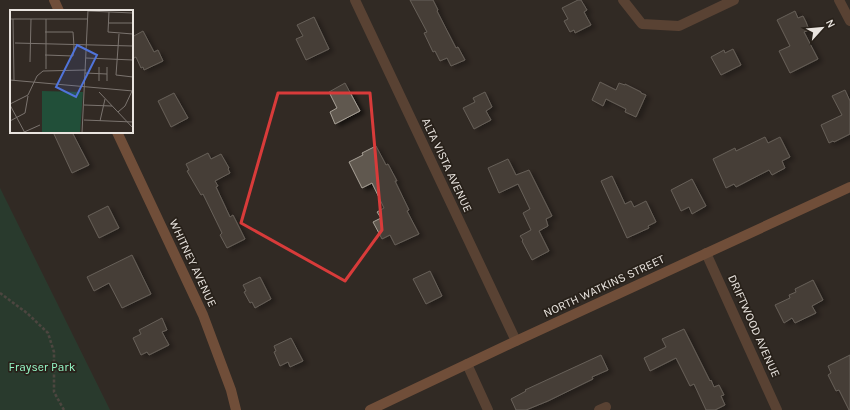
<svg xmlns="http://www.w3.org/2000/svg" width="850" height="410" font-family="Karla,sans-serif">
	<defs>
		<filter id="shadow"><feDropShadow dx="4.5" dy="2.5" stdDeviation="2" flood-color="#0009"/></filter>
	</defs>
	<rect width="100%" height="100%" fill="#322a24"/>
	<!-- green -->
	<path fill="#214f39" d="M0 188 110 410H0Z"/>
	<!-- building -->
	<g fill="#605950" stroke="#a8a197" filter="url(#shadow)">
		<path d="M410 0H433L438 10 437 11 456 48 458 47 465 60 451 66 447 58 440 61 435 51 433 52 424 33 427 32Z"/>
		<path d="M578 0H581L587 10 584 12 591 25 575 33 574 30 570 32 564 21 568 19 562 8Z"/>
		<path d="M795 11 798 18 803 16 806 22 809 30 804 32 818 59 790 73 779 51 790 46 777 20Z"/>
		<path d="M314 17 329 49 306 60 296 39 303 36 297 25Z"/>
		<path d="M143 31 154 52 158 50 163 61 144 70 143 67 141 68 136 57 132 59V37Z"/>
		<path d="M733 49 741 65 721 75 711 57 724 50 725 53Z"/>
		<path d="M600 82 616 90 619 83 625 85V84L641 92V93L646 95 636 117 625 112 626 109 606 99 603 106 592 100Z"/>
		<path d="M345 83 360 111 335 124 330 112 337 108 329 92Z"/>
		<path d="M845 90 850 101V134L834 142 833 141 829 143 821 125 842 115 832 96Z"/>
		<path d="M485 92 492 107 486 111 491 120 474 129 463 108 475 102 473 98Z"/>
		<path d="M174 93 188 118 171 127 158 101Z"/>
		<path d="M53 132H72L89 165 72 173Z"/>
		<path d="M765 137 768 143 780 137 790 157 782 161 785 168 772 175 769 170 736 187 734 184 726 188 713 159 735 148 736 151Z"/>
		<path d="M376 146 386 165 388 164 397 181H395L409 210 407 211 419 234 395 245 390 235 382 239 373 222 381 218 377 212 384 208 372 183 362 188 349 162 363 155 362 153Z"/>
		<path d="M208 153 211 159 221 154 229 168 228 169 230 173 215 181 218 186 216 187 230 217 233 215 245 239 227 248 220 235 222 233 203 194 201 195 187 171 189 170 186 164Z"/>
		<path d="M508 159 516 175 529 170 552 216 546 219 548 226 539 231 549 251 532 260 522 241 523 240 520 236 531 230 523 213 530 209 518 184 499 193 488 168Z"/>
		<path d="M612 176 625 204 631 201 634 207 646 201 656 222 648 226 649 228 627 238 601 181Z"/>
		<path d="M692 179 706 206 692 214 689 207 681 211 671 190Z"/>
		<path d="M108 206 119 228 99 238 88 216Z"/>
		<path d="M132 255 151 294 122 308 109 283 94 291 87 277Z"/>
		<path d="M430 271 442 296 426 304 413 279Z"/>
		<path d="M260 277 271 299 255 308 252 302 250 303 244 292 246 291 243 285Z"/>
		<path d="M813 280 823 300 812 306 816 313 795 323 792 318 784 323 775 305 790 298 789 295 796 292 795 289Z"/>
		<path d="M162 318 167 330 162 332 169 345 149 355 147 352 141 355 133 338 141 334 139 330Z"/>
		<path d="M684 329 710 381 711 380 714 387 719 385 724 395 721 396 725 405 715 410H706L694 384 690 386 676 358 650 371 644 358 666 347 662 339Z"/>
		<path d="M291 338 303 361 290 367 288 362 280 366 274 352 276 351 274 346Z"/>
		<path d="M601 355 608 370 592 377 593 379 548 401 526 410H516L511 399 526 391 525 390Z"/>
		<path d="M850 355V410H849L839 390 836 391 828 375 831 373 828 366Z"/>
	</g>
	<g fill="none" stroke-linecap="round" stroke-linejoin="round">
		<!-- path -->
		<path stroke="#6f6862" stroke-width="2.5" stroke-dasharray="3 2" stroke-linecap="butt" d="M0 293 27 313 48 333 54 352V392L64 410"/>
		<!-- street -->
		<g stroke="#896046" stroke-width="10">
			<path d="M355 0 516 341"/>
			<path d="M623 0 642 24 679 26 734 0"/>
			<path d="M839 0 850 21"/>
			<path d="M706 253 777 410"/>
			<path d="M467 364 488 410"/>
			<path d="M599 410 606 407"/>
		</g>
		<!-- secondary -->
		<g stroke="#bd7b52" stroke-width="10">
			<path d="M54 0 59 11"/>
			<path d="M117 132 203 315 231 390 236 410"/>
			<path d="M370 410 516 341 850 187"/>
		</g>
	</g>
	<!-- marked area -->
	<path d="M0 0H850V410H0ZM278 93H370L382 230 345 281 241 223Z" fill="#322a24" fill-opacity=".55" fill-rule="evenodd"/>
	<path fill="none" stroke="#d83b3a" stroke-width="3" stroke-linejoin="round" d="M278 93H370L382 230 345 281 241 223Z"/>
	<g text-anchor="middle" stroke-width="3.5" stroke-linejoin="round" paint-order="stroke">
		<!-- street labels -->
		<g font-size="12" fill="#e9e4df" stroke="#28211a">
			<text transform="translate(447 165) rotate(65)" y="4">ALTA VISTA AVENUE</text>
			<text transform="translate(193 263) rotate(65)" y="4">WHITNEY AVENUE</text>
			<text transform="translate(604 286) rotate(-25)" y="4">NORTH WATKINS STREET</text>
			<text transform="translate(754 326) rotate(66)" y="4">DRIFTWOOD AVENUE</text>
		</g>
		<!-- park labels -->
		<g font-size="12" fill="#94f6c5" stroke="#28211a">
			<text x="42" y="371">Frayser Park</text>
		</g>
	</g>
	<!-- overview -->
	<g transform="translate(10 10)">
		<rect width="123" height="123" fill="#322a24"/>
		<path d="M32 81 73 82 70 123H32Z" fill="#214f39"/>
		<path fill="none" stroke="#7b746f" stroke-width="1" d="M78 1 123 3M99 2 98 22 123 24M0 9H78M3 9 4 71M36 9V59M99 13H123M109 24 106 65 123 67M5 33 123 36M35 45 63 46 64 36 63 22H35M76 48 123 50M20 52 21 9M75 63 97 64M0 70 123 81M89 71V57M97 71V57M89 82 123 118M0 94 18 85 27 66 33 61 76 60M0 95 15 123M74 95 102 96M108 102 115 96 122 81M74 110 123 112M0 111 15 103 18 86M90 111 95 89M12 123 30 115M72 123 78 0"/>
		<path fill="#5074da" fill-opacity="0.15" stroke="#5074da" stroke-width="2" d="M67 35 87 45 66 87 46 77Z"/>
		<rect width="123" height="123" fill="none" stroke="#e9e4df" stroke-width="2"/>
	</g>
	<!-- north arrow -->
	<g transform="translate(822 28) rotate(63)" stroke="#28211a" stroke-width="3" paint-order="stroke">
	<path d="M0-3L7 15L0 10L-7 15Z" fill="#e9e4df"/>
	<text y="-6" font-size="11" font-weight="bold" text-anchor="middle" fill="#e9e4df">N</text>
	</g>
</svg>
